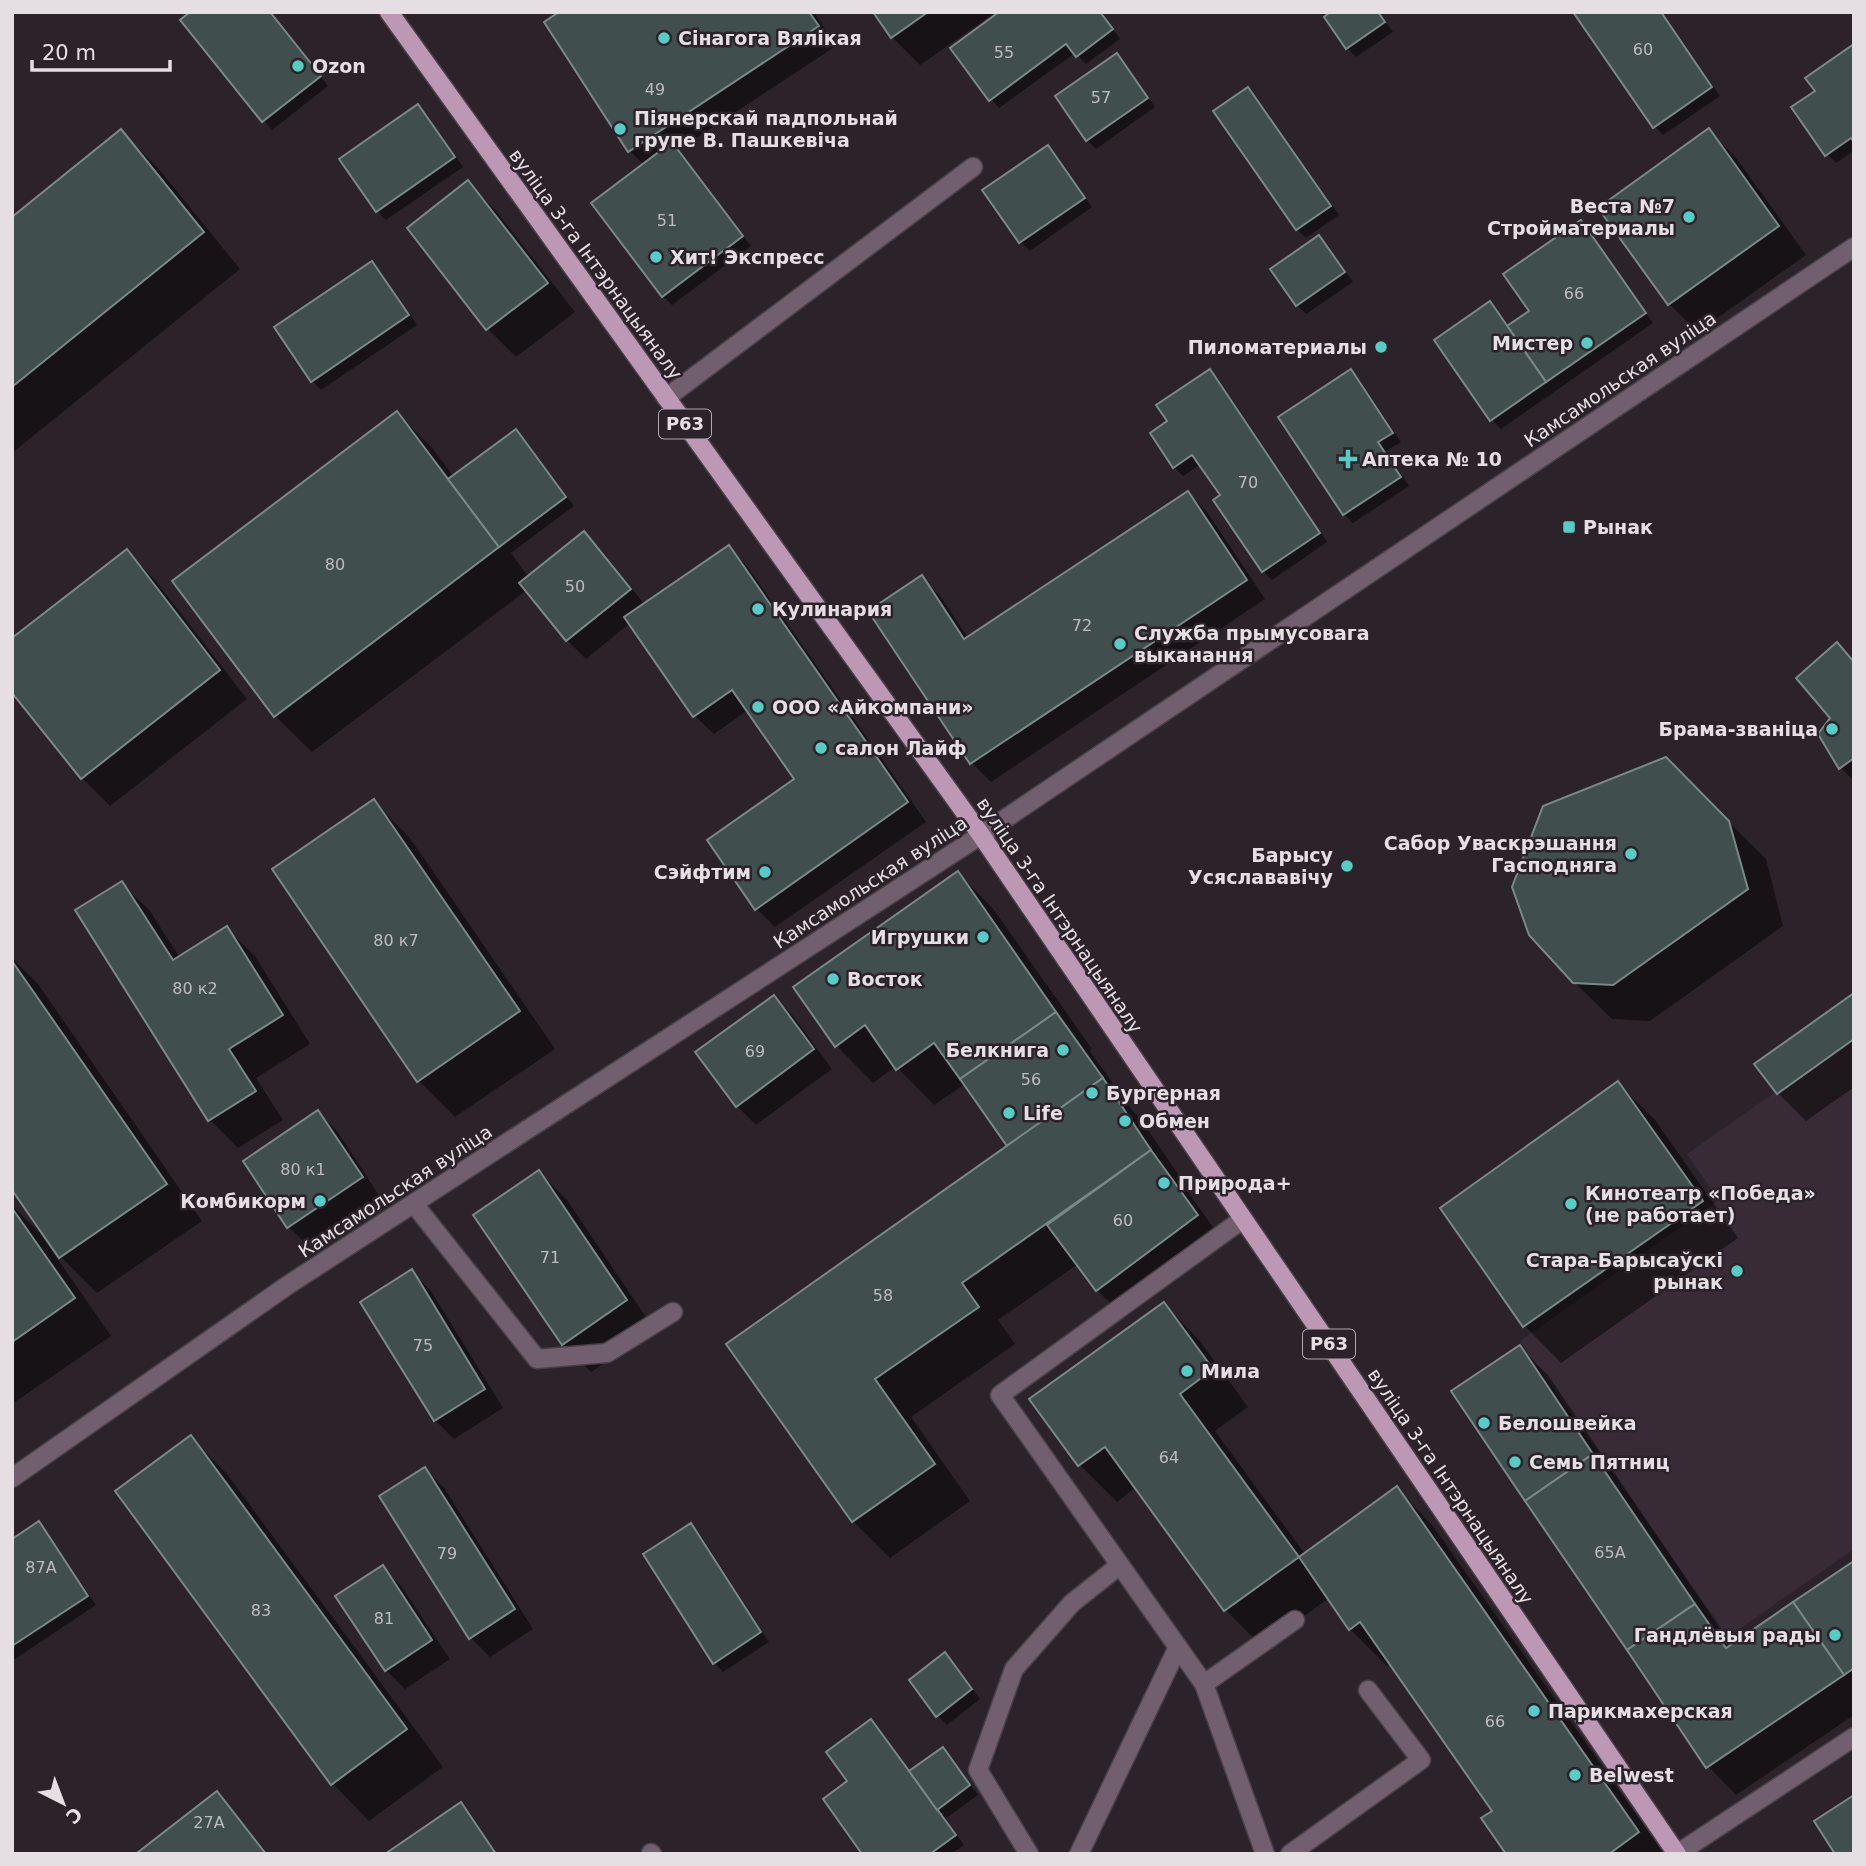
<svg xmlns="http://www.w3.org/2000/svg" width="1866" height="1866" font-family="'DejaVu Sans',sans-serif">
	<rect width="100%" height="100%" fill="#2c232a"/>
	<!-- built -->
	<path fill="#392b36" d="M1854 1037V1549L1728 1637 1520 1341 1719 1200 1687 1154Z"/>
	<!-- shadow -->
	<g fill="#0007">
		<path d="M270 12 328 86 272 130 183 20Z"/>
		<path d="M562 12H814L836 46 678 150 751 246 672 305 663 296 593 203 644 165 630 151Z"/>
		<path d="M875 12H996L920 65 892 37Z"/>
		<path d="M1002 12H1101L1120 39 1086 64 1075 53 999 108 991 99Z"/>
		<path d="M1333 12H1379L1393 32 1356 57 1347 48Z"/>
		<path d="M1575 12H1662L1720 96 1663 135 1654 126Z"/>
		<path d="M1854 46V151L1836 163 1827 154 1817 92Z"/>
		<path d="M1117 56 1126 65 1155 107 1096 149 1087 140Z"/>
		<path d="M1248 89 1257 98 1339 215 1306 238 1297 229Z"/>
		<path d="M418 106 427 115 463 167 386 220 377 211Z"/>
		<path d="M121 131 158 168 240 269 12 453V219Z"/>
		<path d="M1709 131 1737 159 1806 255 1698 332 1669 304 1601 208Z"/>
		<path d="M1047 147 1056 156 1092 207 1030 251 1021 242 985 190Z"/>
		<path d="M468 183 496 211 575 312 516 357 488 329 409 228Z"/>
		<path d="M1580 222 1589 231 1653 323 1501 429 1492 420 1437 341 1489 304 1509 327 1531 312Z"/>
		<path d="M1319 237 1328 246 1353 282 1306 314 1297 305Z"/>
		<path d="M372 263 381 272 417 325 321 390 312 381Z"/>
		<path d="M1210 371 1219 380 1327 542 1272 580 1263 571 1222 496 1201 464 1183 476 1174 467 1169 422Z"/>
		<path d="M1351 371 1360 380 1401 442 1386 451 1409 486 1353 523 1344 514Z"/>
		<path d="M397 413 434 450 454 477 516 431 525 440 574 506 511 553 529 578 584 533 603 552 645 605 729 547 747 566 926 822 775 927 756 908 796 779 748 710 714 734 695 716 630 623 586 659 567 640 527 590 312 752 275 716Z"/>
		<path d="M1188 493 1207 512 1265 599 991 782 972 763 921 577 940 596 969 639Z"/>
		<path d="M127 552 155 580 247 699 110 806 82 778 12 690Z"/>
		<path d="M1837 645 1854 662V781L1841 768 1820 734 1832 718Z"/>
		<path d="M1665 759 1766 859 1783 926 1650 1021 1612 1019 1574 982Z"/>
		<path d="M373 801 410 838 555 1049 455 1117 419 1081Z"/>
		<path d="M958 873 994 910 1092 1049 1090 1051 1131 1109 1139 1117 1187 1187 1185 1188 1225 1244 1125 1318 1097 1290 1078 1264 998 1320 1015 1344 911 1417 970 1501 890 1558 853 1521 729 1344 1009 1146 965 1084 934 1105 896 1066 873 1083 837 1046 796 987Z"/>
		<path d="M121 883 150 911 180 958 226 928 255 956 310 1044 256 1078 283 1120 238 1148 210 1120Z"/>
		<path d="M12 958 38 984 202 1221 97 1293 61 1257 12 1187Z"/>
		<path d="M1854 995V1087L1806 1121 1778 1093Z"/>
		<path d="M774 997 793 1016 832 1069 756 1125 737 1106Z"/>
		<path d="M1618 1084 1655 1120 1738 1238 1561 1363 1525 1326 1442 1208Z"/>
		<path d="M318 1112 337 1131 380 1197 307 1245 289 1227Z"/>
		<path d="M539 1172 567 1200 654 1329 591 1372 563 1344Z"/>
		<path d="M12 1206 39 1232 111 1336 12 1404Z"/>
		<path d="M412 1272 431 1291 503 1408 454 1439 435 1420Z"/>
		<path d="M1164 1304 1200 1341 1248 1407 1215 1431 1305 1554 1397 1489 1433 1526 1664 1854H1508L1495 1812 1391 1663 1387 1666 1350 1629 1329 1598 1262 1647 1226 1610 1136 1487 1117 1502 1080 1465 1032 1400Z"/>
		<path d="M1519 1347 1548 1375 1732 1646 1854 1563V1715L1736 1795 1708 1766Z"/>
		<path d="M190 1437 227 1474 443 1767 369 1821 333 1784 117 1491Z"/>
		<path d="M425 1469 444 1488 533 1629 490 1657 471 1638 382 1496Z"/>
		<path d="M38 1524 47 1533 96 1605 12 1661V1541Z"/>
		<path d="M691 1525 700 1534 769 1642 723 1672 714 1663Z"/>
		<path d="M382 1567 401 1586 450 1659 405 1689 386 1670Z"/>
		<path d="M945 1655 954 1664 980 1699 947 1725 938 1716Z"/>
		<path d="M871 1721 880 1730 911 1772 943 1749 952 1758 978 1795 945 1819 964 1845 951 1854H864L850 1782Z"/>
		<path d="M461 1804 470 1813 497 1854H388Z"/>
	</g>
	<!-- building -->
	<g fill="#404e4d" stroke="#798988" stroke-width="2">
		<path d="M190 12H270L321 76 262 122 180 20Z"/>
		<path d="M559 12H809L819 26 628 152 544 22Z"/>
		<path d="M873 12H928L891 38Z"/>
		<path d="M999 12H1100L1113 29 1076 57 1066 44 989 101 950 48Z"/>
		<path d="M1330 12H1378L1385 22 1346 49 1324 17Z"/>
		<path d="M1573 12H1661L1712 87 1653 128Z"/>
		<path d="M1854 44V142L1851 138 1825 156 1791 107 1815 91 1805 78Z"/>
		<path d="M1117 53 1148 98 1086 141 1055 96Z"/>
		<path d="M1248 87 1331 206 1296 230 1213 111Z"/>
		<path d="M418 104 455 157 376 212 339 159Z"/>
		<path d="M1709 128 1779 226 1668 305 1598 208Z"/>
		<path d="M121 129 204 232 12 387V217Z"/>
		<path d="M672 142 743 236 662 297 591 203Z"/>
		<path d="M1048 145 1085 198 1019 243 982 190Z"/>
		<path d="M468 180 548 283 486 330 407 228Z"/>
		<path d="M1581 220 1646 313 1546 382 1507 326 1529 311 1503 274Z"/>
		<path d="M1319 235 1345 272 1296 306 1270 269Z"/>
		<path d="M372 261 409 315 311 382 274 327Z"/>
		<path d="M1490 301 1546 382 1490 421 1434 340Z"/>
		<path d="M1210 369 1320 533 1262 572 1213 500 1220 495 1192 455 1173 468 1150 433 1167 421 1156 405Z"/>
		<path d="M1351 369 1393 433 1378 442 1401 477 1343 515 1278 417Z"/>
		<path d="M397 411 499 547 274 717 172 581Z"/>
		<path d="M516 429 566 497 499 547 448 479Z"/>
		<path d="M1188 491 1247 580 970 764 868 611 922 575 964 639Z"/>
		<path d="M584 531 631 589 566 641 519 583Z"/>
		<path d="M729 545 908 802 755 910 707 840 794 779 732 690 693 717 624 617Z"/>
		<path d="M127 549 220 670 81 779 12 693V638Z"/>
		<path d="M1837 642 1854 662V758L1839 769 1818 734 1830 718 1796 678Z"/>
		<path d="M1666 757 1729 821 1748 889 1613 985 1573 983 1529 935 1512 887 1543 806Z"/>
		<path d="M374 799 520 1011 417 1082 272 869Z"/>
		<path d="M958 871 1056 1012 960 1079 934 1043 896 1070 865 1025 835 1047 793 987Z"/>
		<path d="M122 881 173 960 227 926 283 1015 229 1049 256 1091 208 1121 75 910Z"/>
		<path d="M12 961 167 1184 59 1258 12 1190Z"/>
		<path d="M1854 993V1039L1777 1094 1754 1064Z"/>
		<path d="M774 995 814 1049 736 1107 695 1052Z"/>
		<path d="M1056 1012 1103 1078 1007 1146 960 1079Z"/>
		<path d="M1103 1078 1151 1150 962 1283 979 1307 875 1379 935 1464 852 1522 726 1344Z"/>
		<path d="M1618 1081 1703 1201 1523 1327 1440 1208Z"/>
		<path d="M318 1110 363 1177 287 1228 243 1161Z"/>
		<path d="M1151 1150 1198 1215 1096 1291 1047 1225Z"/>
		<path d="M539 1170 627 1300 562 1345 473 1215Z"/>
		<path d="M12 1208 75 1298 12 1342Z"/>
		<path d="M412 1269 485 1389 434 1421 360 1302Z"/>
		<path d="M1164 1302 1213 1369 1180 1394 1299 1557 1224 1611 1105 1447 1078 1466 1029 1399Z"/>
		<path d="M1520 1345 1593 1454 1525 1501 1451 1391Z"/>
		<path d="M191 1435 407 1729 331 1785 115 1491Z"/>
		<path d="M1593 1454 1695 1604 1627 1650 1525 1501Z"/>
		<path d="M425 1467 515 1609 469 1639 379 1496Z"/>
		<path d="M1397 1486 1639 1832 1609 1854H1506L1481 1818 1492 1811 1360 1622 1349 1630 1299 1557Z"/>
		<path d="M39 1521 88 1596 12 1646V1539Z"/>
		<path d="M691 1523 761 1632 713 1664 643 1554Z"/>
		<path d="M1854 1561V1668L1844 1675 1793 1602Z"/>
		<path d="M383 1565 432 1640 385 1671 335 1596Z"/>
		<path d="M1793 1602 1844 1675 1706 1768 1627 1650 1695 1604 1726 1648Z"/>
		<path d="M945 1652 972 1689 936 1717 909 1680Z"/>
		<path d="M871 1719 956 1835 930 1854H862L823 1799 847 1781 826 1752Z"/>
		<path d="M943 1747 970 1785 937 1810 909 1771Z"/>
		<path d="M217 1791 266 1854H137V1853Z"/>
		<path d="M1854 1795V1854H1835L1814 1821Z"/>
		<path d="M461 1802 496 1854H385Z"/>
	</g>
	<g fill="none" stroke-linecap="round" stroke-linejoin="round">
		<!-- minor casing -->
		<g stroke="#4a4148" stroke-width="21">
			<g id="minor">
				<path d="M666 398 973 167"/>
				<path d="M414 1204 537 1359 607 1353 673 1312"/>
				<path d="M1243 1219 1000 1395 1204 1684 1295 1620"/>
				<path d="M12 1478 288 1285 981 835 1854 247"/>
				<path d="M1204 1684 1265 1854"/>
				<path d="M651 1853 652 1854"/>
				<path d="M1029 1854 978 1770 1014 1669 1072 1603 1120 1565"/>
				<path d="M1079 1854 1178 1647"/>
				<path d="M1290 1854 1421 1760 1368 1690"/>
				<path d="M1677 1854 1854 1737"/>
			</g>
		</g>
		<!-- major casing -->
		<g stroke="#4a4148" stroke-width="21">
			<path id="major" d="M389 12 981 835 1677 1854"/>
		</g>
		<!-- minor -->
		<use href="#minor" stroke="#715f6d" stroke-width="18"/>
		<!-- major -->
		<use href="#major" stroke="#bd98b5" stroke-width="18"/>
	</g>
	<!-- markers -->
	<g fill="#55cdc6" stroke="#2c232a" stroke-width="2.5">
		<circle cx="664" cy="38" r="7"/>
		<circle cx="298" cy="66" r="7"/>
		<circle cx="620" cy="129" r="7"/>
		<circle cx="1689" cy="217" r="7"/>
		<circle cx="656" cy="257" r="7"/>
		<circle cx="1587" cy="343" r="7"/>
		<circle cx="1381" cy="347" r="7"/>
		<path d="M1344.5 448.5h7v7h7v7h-7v7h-7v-7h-7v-7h7z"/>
		<rect x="1562" y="520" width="14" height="14" rx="3.5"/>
		<circle cx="758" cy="609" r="7"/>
		<circle cx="1120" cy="644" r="7"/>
		<circle cx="758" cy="707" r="7"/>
		<circle cx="1832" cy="729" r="7"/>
		<circle cx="821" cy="748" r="7"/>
		<circle cx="1631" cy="854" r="7"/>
		<circle cx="1347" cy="866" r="7"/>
		<circle cx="765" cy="872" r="7"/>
		<circle cx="983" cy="937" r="7"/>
		<circle cx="833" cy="979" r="7"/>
		<circle cx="1063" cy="1050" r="7"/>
		<circle cx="1092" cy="1093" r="7"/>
		<circle cx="1009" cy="1113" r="7"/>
		<circle cx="1125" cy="1121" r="7"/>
		<circle cx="1164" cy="1183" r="7"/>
		<circle cx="320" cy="1201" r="7"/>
		<circle cx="1571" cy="1204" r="7"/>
		<circle cx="1737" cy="1271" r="7"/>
		<circle cx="1187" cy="1371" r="7"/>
		<circle cx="1484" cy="1423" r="7"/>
		<circle cx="1515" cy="1462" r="7"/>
		<circle cx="1835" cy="1635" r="7"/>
		<circle cx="1534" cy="1711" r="7"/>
		<circle cx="1575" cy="1775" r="7"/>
	</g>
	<g text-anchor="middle" stroke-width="5" stroke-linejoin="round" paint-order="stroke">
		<!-- number labels -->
		<g font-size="16" fill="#bcbbbe">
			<text x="1643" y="55">60</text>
			<text x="1004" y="58">55</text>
			<text x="655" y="95">49</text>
			<text x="1101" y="103">57</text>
			<text x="667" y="226">51</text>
			<text x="1574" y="299">66</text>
			<text x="1248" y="488">70</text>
			<text x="335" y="570">80</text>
			<text x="575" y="592">50</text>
			<text x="1082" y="631">72</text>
			<text x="396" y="946">80 к7</text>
			<text x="195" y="994">80 к2</text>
			<text x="755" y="1057">69</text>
			<text x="1031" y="1085">56</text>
			<text x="303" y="1175">80 к1</text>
			<text x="1123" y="1226">60</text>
			<text x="550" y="1263">71</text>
			<text x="883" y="1301">58</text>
			<text x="423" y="1351">75</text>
			<text x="1169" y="1463">64</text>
			<text x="1610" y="1558">65А</text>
			<text x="447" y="1559">79</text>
			<text x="41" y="1573">87А</text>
			<text x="261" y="1616">83</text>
			<text x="384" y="1624">81</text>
			<text x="1495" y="1727">66</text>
			<text x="209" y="1828">27А</text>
		</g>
		<!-- shield labels -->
		<g fill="#2c232a" stroke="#aea7ac" stroke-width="2">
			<rect x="659" y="409.5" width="52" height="29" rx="5"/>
			<rect x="1303" y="1329.5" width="52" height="29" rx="5"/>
		</g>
		<g font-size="18" font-weight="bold" fill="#e5dfe4">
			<text x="685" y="430">Р63</text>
			<text x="1329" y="1350">Р63</text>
		</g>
		<!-- poi labels -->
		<g font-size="19" font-weight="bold" fill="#e5dfe4" stroke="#2c232a" text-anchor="start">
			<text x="678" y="45">Сінагога Вялікая</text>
			<text x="312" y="73">Ozon</text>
			<text x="634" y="125">Піянерскай падпольнай<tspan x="634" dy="22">групе В. Пашкевіча</tspan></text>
			<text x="1675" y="213" text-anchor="end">Веста №7<tspan x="1675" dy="22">Стройматериалы</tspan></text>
			<text x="670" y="264">Хит! Экспресс</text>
			<text x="1573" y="350" text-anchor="end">Мистер</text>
			<text x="1367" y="354" text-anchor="end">Пиломатериалы</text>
			<text x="1362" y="466">Аптека № 10</text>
			<text x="1583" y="534">Рынак</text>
			<text x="772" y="616">Кулинария</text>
			<text x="1134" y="640">Служба прымусовага<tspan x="1134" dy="22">выканання</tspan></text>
			<text x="772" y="714">ООО «Айкомпани»</text>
			<text x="1818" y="736" text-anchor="end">Брама-званіца</text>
			<text x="835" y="755">салон Лайф</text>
			<text x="1617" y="850" text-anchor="end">Сабор Уваскрэшання<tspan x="1617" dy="22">Гасподняга</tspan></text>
			<text x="1333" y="862" text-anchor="end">Барысу<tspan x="1333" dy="22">Усяслававічу</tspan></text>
			<text x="751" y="879" text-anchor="end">Сэйфтим</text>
			<text x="969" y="944" text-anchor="end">Игрушки</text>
			<text x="847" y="986">Восток</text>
			<text x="1049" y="1057" text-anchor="end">Белкнига</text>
			<text x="1106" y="1100">Бургерная</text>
			<text x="1023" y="1120">Life</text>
			<text x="1139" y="1128">Обмен</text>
			<text x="1178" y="1190">Природа+</text>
			<text x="1585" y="1200">Кинотеатр «Победа»<tspan x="1585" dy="22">(не работает)</tspan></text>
			<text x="306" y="1208" text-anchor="end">Комбикорм</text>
			<text x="1723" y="1267" text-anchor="end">Стара-Барысаўскі<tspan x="1723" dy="22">рынак</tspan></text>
			<text x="1201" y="1378">Мила</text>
			<text x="1498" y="1430">Белошвейка</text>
			<text x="1529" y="1469">Семь Пятниц</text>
			<text x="1821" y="1642" text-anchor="end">Гандлёвыя рады</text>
			<text x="1548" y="1718">Парикмахерская</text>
			<text x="1589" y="1782">Belwest</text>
		</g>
		<!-- street labels -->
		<g font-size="19" fill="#e5dfe4" stroke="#2c232a">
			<text transform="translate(596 264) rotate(54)" y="7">вуліца 3-га Інтэрнацыяналу</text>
			<text transform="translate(1620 379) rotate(-34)" y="7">Камсамольская вуліца</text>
			<text transform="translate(870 882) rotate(-33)" y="7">Камсамольская вуліца</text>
			<text transform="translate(1060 915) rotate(56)" y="7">вуліца 3-га Інтэрнацыяналу</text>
			<text transform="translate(395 1191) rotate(-33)" y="7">Камсамольская вуліца</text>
			<text transform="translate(1451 1486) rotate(56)" y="7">вуліца 3-га Інтэрнацыяналу</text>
		</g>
	</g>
	<!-- border -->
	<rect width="1866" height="1866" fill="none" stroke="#e5dfe4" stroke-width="28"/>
	<!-- north arrow -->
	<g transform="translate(63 1803) rotate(138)" stroke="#2c232a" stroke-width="5" paint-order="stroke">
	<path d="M0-5L12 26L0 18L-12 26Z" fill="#e5dfe4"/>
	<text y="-10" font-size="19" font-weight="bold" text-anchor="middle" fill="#e5dfe4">С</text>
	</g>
	<!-- scale -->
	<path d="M32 60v10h138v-10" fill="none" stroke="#e5dfe4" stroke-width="3.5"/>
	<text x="42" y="60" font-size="21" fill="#e5dfe4" stroke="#2c232a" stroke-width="5" paint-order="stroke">20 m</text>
</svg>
